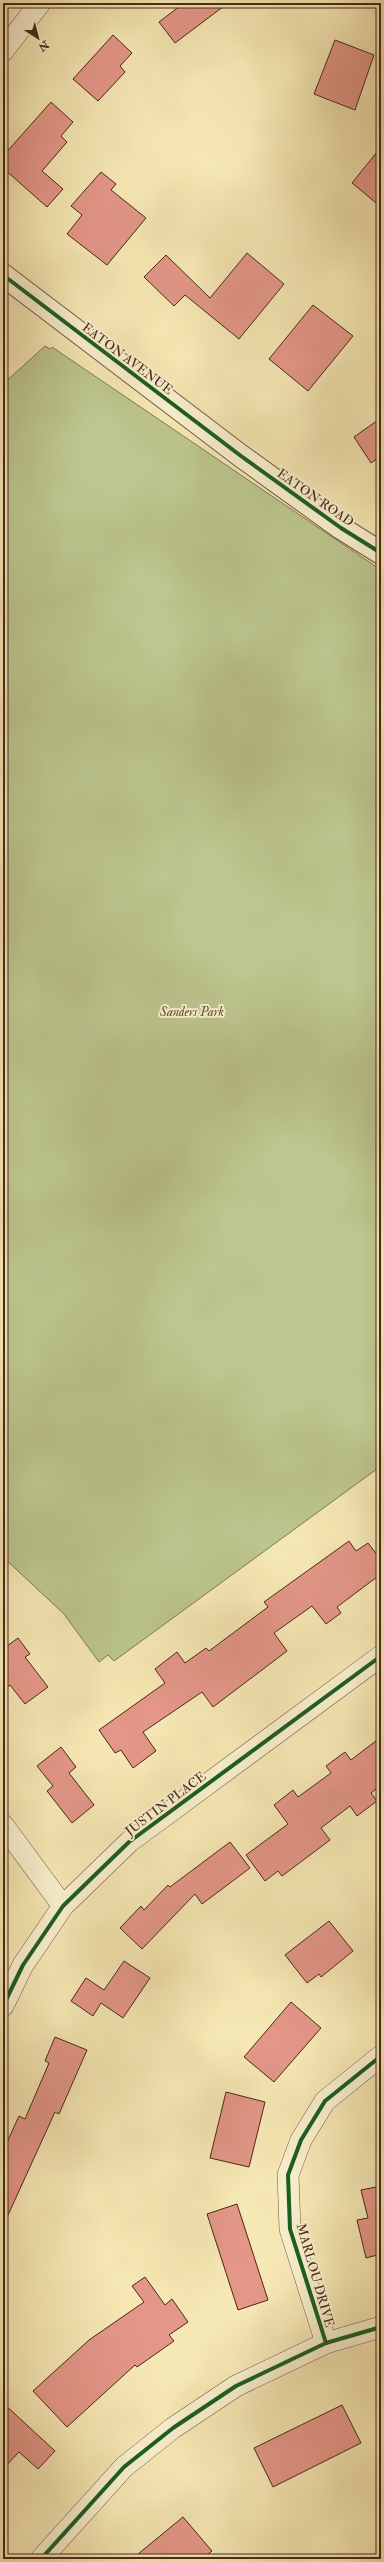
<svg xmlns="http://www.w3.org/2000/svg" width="384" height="2562" font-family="'IM FELL Double Pica',serif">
	<rect width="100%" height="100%" fill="#f6e8b4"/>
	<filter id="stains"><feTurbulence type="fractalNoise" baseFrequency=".005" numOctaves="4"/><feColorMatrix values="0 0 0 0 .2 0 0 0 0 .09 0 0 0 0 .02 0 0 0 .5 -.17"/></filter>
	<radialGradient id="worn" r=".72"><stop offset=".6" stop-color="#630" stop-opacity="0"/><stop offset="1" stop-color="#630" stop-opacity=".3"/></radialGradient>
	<!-- green -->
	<path fill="#bcc68e" stroke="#827754" d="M45 346 50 349 52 347 381 570V1466L114 1661 108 1655 99 1662 64 1614 3 1557V384Z"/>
	<!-- building -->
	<g fill="#e49788" stroke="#49281a">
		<path d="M184 3H228L175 43 159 22Z"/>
		<path d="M113 35 132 53 120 66 125 72 98 101 73 79Z"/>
		<path d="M335 40 374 55 355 110 314 94Z"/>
		<path d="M51 102 73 122 61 136 67 142 42 171 63 189 47 207 3 168V156Z"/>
		<path d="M381 147V207L352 183Z"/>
		<path d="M101 172 116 184 111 190 146 218 107 265 67 234 82 215 71 206Z"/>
		<path d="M247 253 284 284 239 339 185 295 174 306 144 277 166 255 210 298Z"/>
		<path d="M313 305 353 336 308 391 269 359Z"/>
		<path d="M381 418V456L371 463 354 437Z"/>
		<path d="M349 1541 356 1551 368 1543 381 1560V1574L337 1607 341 1613 326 1624 312 1606 274 1633 287 1651 213 1707 202 1692 143 1732 156 1751 133 1768 121 1750 115 1753 99 1730 165 1683 155 1669 177 1652 185 1663 206 1648 209 1651 268 1607 264 1602Z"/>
		<path d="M18 1638 30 1654 25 1657 48 1687 25 1704 10 1685 3 1691V1649Z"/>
		<path d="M381 1737V1785L371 1793 377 1801 357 1816 350 1806 321 1828 330 1840 282 1876 278 1871 265 1881 246 1855 288 1824 274 1805 293 1790 298 1797 331 1773 326 1766 345 1752 351 1760Z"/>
		<path d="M61 1747 76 1767 69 1773 94 1805 72 1823 47 1791 53 1786 37 1766Z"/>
		<path d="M230 1842 250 1868 202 1904 195 1894 142 1949 120 1928 141 1906 144 1910 168 1885 170 1887Z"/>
		<path d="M329 1921 353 1951 321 1977 319 1974 307 1983 285 1955Z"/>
		<path d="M124 1961 150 1978 123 2018 101 2003 93 2016 71 2001 86 1978 104 1990Z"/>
		<path d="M291 2002 321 2028 274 2082 244 2057Z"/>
		<path d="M55 2037 87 2050 59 2114 55 2112 3 2226V2151L19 2116 25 2119 49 2063 45 2061Z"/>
		<path d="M226 2092 265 2102 249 2167 210 2158Z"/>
		<path d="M381 2186V2254L366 2258 357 2220 368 2218 361 2190Z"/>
		<path d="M237 2204 268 2300 238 2310 207 2214Z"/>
		<path d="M145 2277 165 2305 172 2299 188 2322 169 2335 174 2341 137 2367 135 2365 67 2427 33 2391 89 2340 144 2302 132 2286Z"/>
		<path d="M3 2403 55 2451 38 2469 19 2452 3 2469Z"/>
		<path d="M342 2405 361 2443 273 2487 254 2448Z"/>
		<path d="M183 2517 212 2551 202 2559H132Z"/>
	</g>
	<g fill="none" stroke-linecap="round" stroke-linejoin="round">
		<!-- minor casing -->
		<g stroke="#745840" stroke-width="22">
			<g id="minor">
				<path d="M3 51 40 3"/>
				<path d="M3 1825 63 1906"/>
				<path d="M3 2006 23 1965 63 1906 129 1842 381 1656"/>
				<path d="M326 2343 290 2229 288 2175 301 2140 325 2101 381 2056"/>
				<path d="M41 2559 124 2467 173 2428 236 2386 326 2343 381 2327"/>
			</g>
		</g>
		<!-- tertiary casing -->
		<g stroke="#745840" stroke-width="24">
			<path id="tertiary" d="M3 275 241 456 341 528 381 553"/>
		</g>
		<!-- minor -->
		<use href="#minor" stroke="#f9f0ce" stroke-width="21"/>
		<!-- tertiary -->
		<use href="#tertiary" stroke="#f9f0ce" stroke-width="22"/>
		<!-- cycleway casing -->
		<g stroke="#f9f0ce" stroke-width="6">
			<g id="cycleway">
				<path d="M3 275 241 456 341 528 381 553"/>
				<path d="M3 2006 23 1965 63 1906 129 1842 381 1656"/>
				<path d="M326 2343 290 2229 288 2175 301 2140 325 2101 381 2056"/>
				<path d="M41 2559 124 2467 173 2428 236 2386 326 2343 381 2327"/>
			</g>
		</g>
		<!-- cycleway -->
		<use href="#cycleway" stroke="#1b5e20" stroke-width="4"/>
	</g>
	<g text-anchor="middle" stroke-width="4" stroke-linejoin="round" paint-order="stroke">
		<!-- street labels -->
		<g font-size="13" fill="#49281a" stroke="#f9f0ce">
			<text transform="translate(128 358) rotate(37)" y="5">EATON AVENUE</text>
			<text transform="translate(316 497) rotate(35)" y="5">EATON ROAD</text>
			<text transform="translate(165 1803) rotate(-37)" y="5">JUSTIN PLACE</text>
			<text transform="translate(316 2275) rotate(74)" y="5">MARLOU DRIVE</text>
		</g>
		<!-- park labels -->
		<g font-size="13" font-style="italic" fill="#665037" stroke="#f9f0ce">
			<text x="192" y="1016">Sanders Park</text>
		</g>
	</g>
	<!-- margin -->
	<rect width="384" height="2562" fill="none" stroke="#f6e8b4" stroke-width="16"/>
	<rect x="4" y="4" width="376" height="2554" fill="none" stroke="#49281a" stroke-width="2"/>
	<rect x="8" y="8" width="368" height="2546" fill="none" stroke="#49281a"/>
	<!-- north arrow -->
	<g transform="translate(38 38) rotate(144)" stroke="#f9f0ce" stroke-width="3" paint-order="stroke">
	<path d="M0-3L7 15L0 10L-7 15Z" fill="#49281a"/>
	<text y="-6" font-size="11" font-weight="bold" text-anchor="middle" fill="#49281a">N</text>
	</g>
	<rect width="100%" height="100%" filter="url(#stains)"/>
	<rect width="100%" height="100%" fill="url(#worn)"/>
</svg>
